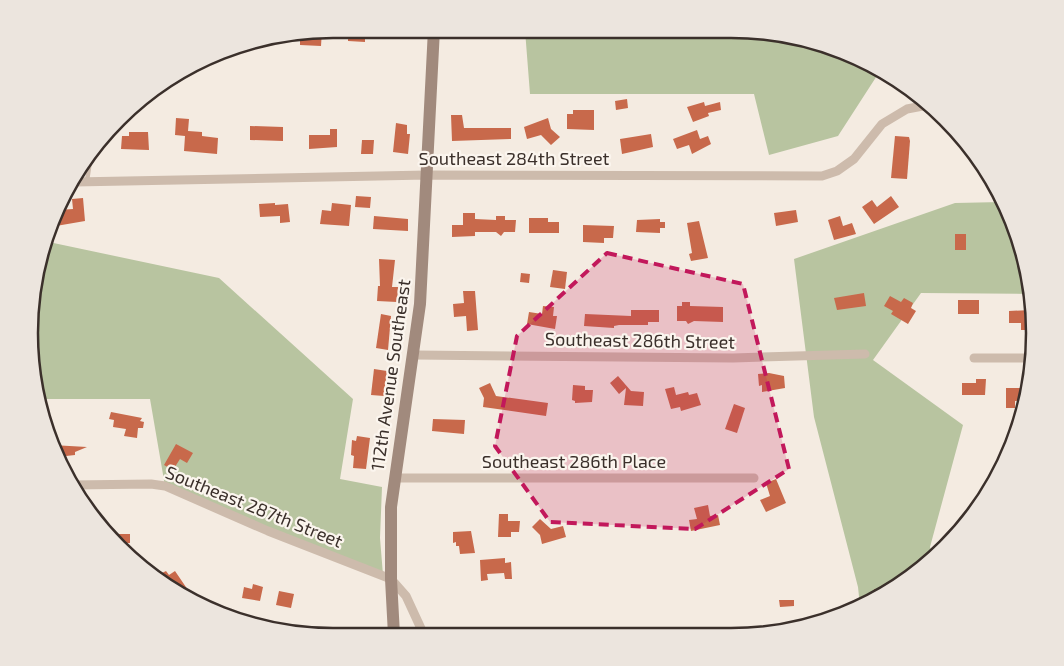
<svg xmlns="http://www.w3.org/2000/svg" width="1064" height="666" font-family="'Exo 2',sans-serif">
	<rect width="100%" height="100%" fill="#f4ebe1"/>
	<!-- green -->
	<g fill="#b8c4a0">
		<path d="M525 30 770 31 847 52 880 71 838 136 769 155 754 94H530Z"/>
		<path d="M1002 202 1033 294 921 293 873 360 963 425 930 547 932 554 883 597 860 606 858 587 814 417 794 259 955 203Z"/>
		<path d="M44 241 219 278 353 399 340 479 382 487 380 538 383 575 165 486 150 399H40L29 333Z"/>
	</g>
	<!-- building -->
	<g fill="#c8694b">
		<path d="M339 29H365V42L348 41V36H339Z"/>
		<path d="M322 31 321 46 300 45V34Z"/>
		<path d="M627 99 628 108 616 110 615 101Z"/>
		<path d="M704 102 705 106 720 102 721 110 708 113 709 116 693 122 687 107Z"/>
		<path d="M573 110H594V130L567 129V114H573Z"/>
		<path d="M451 115H462L464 128H511V139L452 141Z"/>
		<path d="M176 118 189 119 188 131 202 132V136L218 138 217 154 184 151 185 136 175 135Z"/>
		<path d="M548 118 551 129 560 137 551 145 541 135 527 139 524 127Z"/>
		<path d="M396 123 407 125V134H410L408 154 393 152Z"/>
		<path d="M250 126 283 127V141L250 140Z"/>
		<path d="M330 129H337V147L309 149V135H330Z"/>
		<path d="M697 130 700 139 708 136 711 144 692 154 689 145 677 149 673 139Z"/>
		<path d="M129 132H148L149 150 121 149 122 136H129Z"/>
		<path d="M651 134 653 147 622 154 620 139Z"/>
		<path d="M895 136 909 137 910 141 907 179 891 178Z"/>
		<path d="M362 140H374L373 154H361Z"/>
		<path d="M356 196 371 197 370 208 355 207Z"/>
		<path d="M891 196 899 207 874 224 862 207 872 200 877 207Z"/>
		<path d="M83 198 85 221 56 226V215H59V210L73 209 72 199Z"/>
		<path d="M275 203V205L288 204 290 222 280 223V216L260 217 259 204Z"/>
		<path d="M332 203 351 205 349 226 320 224 322 210 331 211Z"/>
		<path d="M796 210 798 222 776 226 774 213Z"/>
		<path d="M463 213H475V219L496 220V216H505V220H516L515 232H504L501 236 496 232H475V236L452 237V225H463Z"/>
		<path d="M374 216 408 219V231L373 229Z"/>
		<path d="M840 216 843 226 852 223 856 234 834 240 828 220Z"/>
		<path d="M529 218H548V222H559V233H529Z"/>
		<path d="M660 219V222H665V228H660V233L636 232 637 220Z"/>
		<path d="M699 221 708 258 691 261 689 254 692 253 687 223Z"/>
		<path d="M583 225 614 226 613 238H604V243L583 242Z"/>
		<rect x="955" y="234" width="11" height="16"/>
		<path d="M379 259 395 260 392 287H398L397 302 377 301 378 286H380Z"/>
		<path d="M553 270 567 272 565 289 550 287Z"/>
		<path d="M521 273 530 274 529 283 520 282Z"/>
		<path d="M463 291H475L478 330 467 331 466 316 454 317 453 304 464 303Z"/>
		<path d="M864 293 866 306 837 310 834 298Z"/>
		<path d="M890 296 901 302 904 298 913 303 911 308 916 311 908 324 891 314 893 311 884 306Z"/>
		<rect x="958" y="300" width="21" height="14"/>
		<path d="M682 302H690V306L723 307V322L694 321 688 324 686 321H677V306H682Z"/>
		<path d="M543 306 554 307 553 316H557L555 329 527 324 529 312 542 314Z"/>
		<path d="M631 310H659V322H648V325H619L614 326V328L584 326 585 314 631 316Z"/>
		<path d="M1031 310 1030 330H1021V323H1009V311Z"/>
		<path d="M381 314 391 316 388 350 376 348Z"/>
		<path d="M374 369 387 371 384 396 371 395Z"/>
		<path d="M769 373 784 376 785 388 762 392V385L759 386 758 374Z"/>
		<path d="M618 376 631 391 644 392 643 406 624 405 626 388 619 394 610 383Z"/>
		<path d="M976 379H986L985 395H962V383H976Z"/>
		<path d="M490 383 496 396 548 403 546 416 483 407 484 398 479 388Z"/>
		<path d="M573 385 585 386V390H593L592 402 575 403V401L572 400Z"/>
		<path d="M674 387 676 395 688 392 689 395 697 393 701 405 681 411 680 407 671 409 665 389Z"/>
		<path d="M1006 388H1026V400L1015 401V408H1006Z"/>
		<path d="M734 404 745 408 737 433 725 429Z"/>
		<path d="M111 412 142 418 140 421 144 422 143 428H138L137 438 124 436 126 429 113 427 114 420 109 419Z"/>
		<path d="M433 419 465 420 464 434 432 431Z"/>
		<path d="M357 436 370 438 366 469 353 468 354 456 351 455 352 440 356 441Z"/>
		<path d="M176 444 193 453 187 463 180 459 173 470 164 465Z"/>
		<path d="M52 445 87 447 75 452V455L66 456V459H59Z"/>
		<path d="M776 479 786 503 766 512 760 500 770 496 766 483Z"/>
		<path d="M708 505 710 516 718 515 720 525 691 531 689 520 697 519 694 508Z"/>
		<path d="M499 514H508V521H520L519 532H511V537H498Z"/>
		<path d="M540 519 551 529 563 526 566 537 542 544 540 535 532 527Z"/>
		<path d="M471 531 475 553 460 554 459 546H456V542L453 543V532Z"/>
		<path d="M110 534H130V543H118Z"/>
		<path d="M505 558V563L511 562 512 579H505L504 573 487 574 488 580 481 581 480 560Z"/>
		<path d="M166 571 169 575 175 571 190 593 185 596 163 583 158 575Z"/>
		<path d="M253 584 263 587 260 601 242 598 244 587 252 589Z"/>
		<path d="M874 589 891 590 874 600Z"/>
		<path d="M279 591 294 594 291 608 276 605Z"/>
		<path d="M779 600H794V606L780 607Z"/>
		<path d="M798 624 799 629 756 636 755 627Z"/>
	</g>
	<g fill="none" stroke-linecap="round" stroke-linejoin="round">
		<!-- lane -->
		<path stroke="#cdbbac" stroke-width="4.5" d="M87 181 92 147"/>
		<!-- street -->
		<g stroke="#cdbbac" stroke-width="9">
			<path d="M74 182 427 175 822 176 837 171 854 159 882 124 907 109 928 105"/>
			<path d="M415 355 733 358 865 354"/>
			<path d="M974 358H1028"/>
			<path d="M395 478H754"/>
			<path d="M72 485 151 484 165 486 268 531 391 579 406 596 424 635"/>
		</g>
		<!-- secondary -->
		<path stroke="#a18a7d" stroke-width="12" d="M394 635 391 579V507L420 304 434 29"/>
	</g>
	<!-- marked area -->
	<path fill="#c2185b" fill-opacity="0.2" stroke="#c2185b" stroke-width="4" stroke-dasharray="10 6" stroke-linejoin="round" d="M607 253 743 284 789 469 695 529 550 522 495 446 517 336Z"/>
	<g text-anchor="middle" stroke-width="4.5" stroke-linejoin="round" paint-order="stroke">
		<!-- street labels -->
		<g font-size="18" fill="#3b302b" stroke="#fbf5ee">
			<text x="514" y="165">Southeast 284th Street</text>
			<text transform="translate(640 341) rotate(1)" y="6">Southeast 286th Street</text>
			<text transform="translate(391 375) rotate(-82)" y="6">112th Avenue Southeast</text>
			<text x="574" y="468">Southeast 286th Place</text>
			<text transform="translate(254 507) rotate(22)" y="6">Southeast 287th Street</text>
		</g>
	</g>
	<!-- crop -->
	<path d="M0 0H1064V666H0ZM333 38H731A295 295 0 0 1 1026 333V333A295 295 0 0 1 731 628H333A295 295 0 0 1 38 333V333A295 295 0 0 1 333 38Z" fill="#ece5de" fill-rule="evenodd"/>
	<path fill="none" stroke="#3b302b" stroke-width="2.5" d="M333 38H731A295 295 0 0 1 1026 333V333A295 295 0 0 1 731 628H333A295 295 0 0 1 38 333V333A295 295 0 0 1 333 38Z"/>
</svg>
